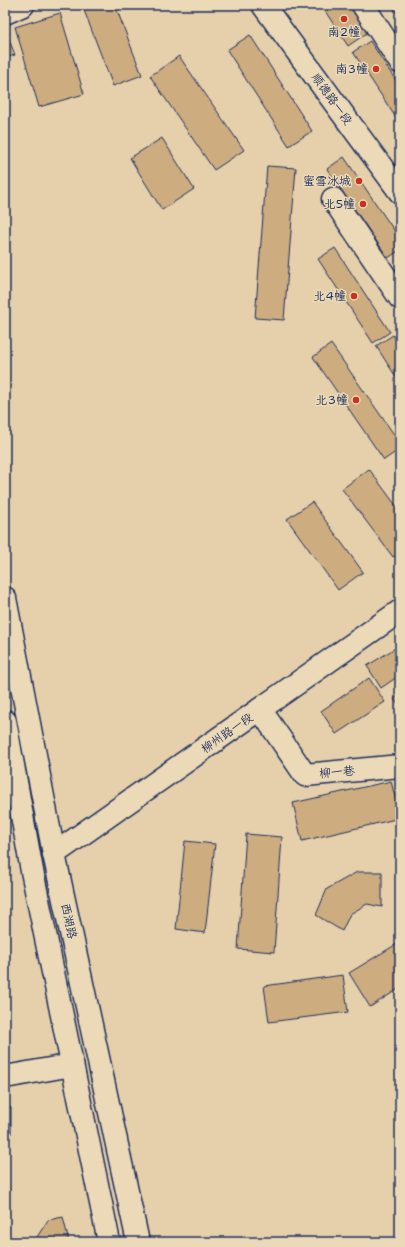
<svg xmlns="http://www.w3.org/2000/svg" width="405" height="1247" font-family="'Shantell Sans','LXGW WenKai TC',sans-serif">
	<rect width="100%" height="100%" fill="#e6d0ac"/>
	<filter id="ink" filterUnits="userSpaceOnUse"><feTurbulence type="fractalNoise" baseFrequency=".025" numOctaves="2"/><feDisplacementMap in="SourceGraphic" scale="8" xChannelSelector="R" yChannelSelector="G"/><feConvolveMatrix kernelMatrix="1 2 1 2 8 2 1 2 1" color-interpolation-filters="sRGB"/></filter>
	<g filter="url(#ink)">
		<!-- building -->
		<g fill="#cdac80" stroke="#1b2f5e">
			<path d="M82 5H115L142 75 113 86Z"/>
			<path d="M321 5H349L367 33 348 46Z"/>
			<path d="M392 5H400V17Z"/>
			<path d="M60 13 84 94 39 107 15 27Z"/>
			<path d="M250 35 312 131 289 146 227 50Z"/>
			<path d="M8 37 15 55 5 58V38Z"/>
			<path d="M370 41 400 87V124L353 52Z"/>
			<path d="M179 56 244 150 214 170 150 76Z"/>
			<path d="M162 138 194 189 162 210 130 158Z"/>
			<path d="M344 157 400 239V250L388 258 327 169Z"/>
			<path d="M267 166 296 168 284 320 255 318Z"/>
			<path d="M335 248 390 332 373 343 318 259Z"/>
			<path d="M393 335 400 346V383L376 346Z"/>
			<path d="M331 344 400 443V449L384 460 313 357Z"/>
			<path d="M369 469 400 511V552L393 557 342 489Z"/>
			<path d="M312 502 363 572 338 590 287 519Z"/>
			<path d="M400 645V675L381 688 367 666Z"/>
			<path d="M369 678 385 702 336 734 321 711Z"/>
			<path d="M400 694V708L394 699Z"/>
			<path d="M391 781 400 818 302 841 293 803Z"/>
			<path d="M246 834 282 837 274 952 238 949Z"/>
			<path d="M185 841 215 844 205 933 176 929Z"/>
			<path d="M357 872H382V907L367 904 350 914 342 931 316 915 327 889Z"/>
			<path d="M400 942V988L370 1007 349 973Z"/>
			<path d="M343 975 348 1012 269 1022 264 986Z"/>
			<path d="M5 1103 11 1108V1134L5 1139Z"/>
			<path d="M63 1217 69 1242H36L35 1240 48 1220Z"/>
		</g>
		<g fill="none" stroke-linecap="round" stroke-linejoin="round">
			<!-- minor casing -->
			<g stroke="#1b2f5e" stroke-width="25">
				<g id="minor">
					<path d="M263 5 400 192"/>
					<path d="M363 5 400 62"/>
					<path d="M5 13 23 5"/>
					<path d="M333 199 400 298"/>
					<path d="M260 709 305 775 400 766"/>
					<path d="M54 854 400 611"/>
					<path d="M5 1077 72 1065"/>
				</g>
			</g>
			<!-- major casing -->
			<g stroke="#1b2f5e" stroke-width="25">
				<g id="major">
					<path d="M5 598 54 854 138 1242"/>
					<path d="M5 721 32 871 109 1242"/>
				</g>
			</g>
			<!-- minor -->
			<use href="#minor" stroke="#ecd9b7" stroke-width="22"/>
			<!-- major -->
			<use href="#major" stroke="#ecd9b7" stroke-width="22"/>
		</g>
	</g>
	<!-- markers -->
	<g fill="#c8321e" stroke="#ecd9b7" stroke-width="1.5">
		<circle cx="344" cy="19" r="4"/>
		<circle cx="376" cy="69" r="4"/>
		<circle cx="359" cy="181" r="4"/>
		<circle cx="363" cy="204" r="4"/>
		<circle cx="354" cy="296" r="4"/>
		<circle cx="356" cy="400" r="4"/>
	</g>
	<g text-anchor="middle" stroke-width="3" stroke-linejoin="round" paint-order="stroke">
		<!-- poi labels -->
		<g font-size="12" fill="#1b2f5e" stroke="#ecd9b7" text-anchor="end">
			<text x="344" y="36" text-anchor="middle">南2幢</text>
			<text x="368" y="73">南3幢</text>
			<text x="351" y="185">蜜雪冰城</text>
			<text x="355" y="208">北5幢</text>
			<text x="346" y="300">北4幢</text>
			<text x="348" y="404">北3幢</text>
		</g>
		<!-- street labels -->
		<g font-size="12" fill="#1b2f5e" stroke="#ecd9b7">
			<text transform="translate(332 99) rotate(54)" y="4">顺德路一段</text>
			<text transform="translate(227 733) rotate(-35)" y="4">柳州路一段</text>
			<text transform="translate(337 772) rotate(-5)" y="4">柳一巷</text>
			<text transform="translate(69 921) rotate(78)" y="4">西湖路</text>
		</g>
	</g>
	<!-- margin -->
	<rect width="405" height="1247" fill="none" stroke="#ecd9b7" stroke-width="20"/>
	<rect x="10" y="10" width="385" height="1227" fill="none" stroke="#1b2f5e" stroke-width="1.5" filter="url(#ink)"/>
</svg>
